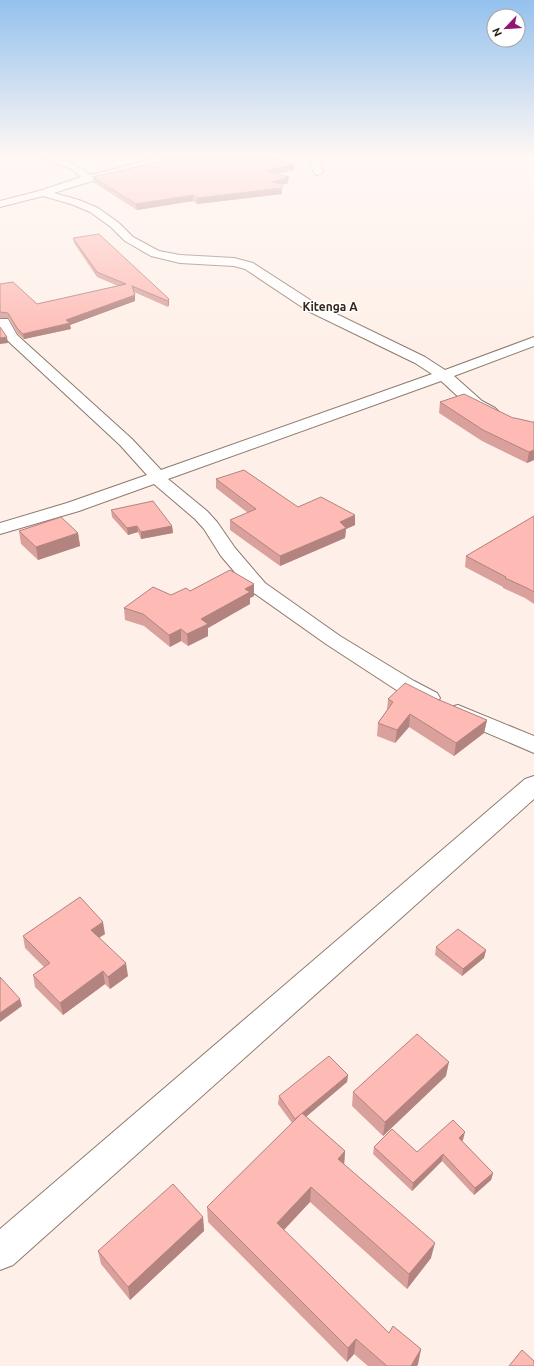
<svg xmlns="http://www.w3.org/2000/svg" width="534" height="1366" font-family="Ubuntu,sans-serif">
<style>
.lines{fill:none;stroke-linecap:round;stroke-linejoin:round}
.street-casing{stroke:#8d796e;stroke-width:2}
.secondary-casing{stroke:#8d796e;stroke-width:2}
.street{fill:#fff;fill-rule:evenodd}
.secondary{fill:#fff;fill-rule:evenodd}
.wall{fill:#daa19c}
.shaded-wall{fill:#b2837f}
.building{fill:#febbb5;stroke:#b2837f}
.labels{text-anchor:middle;stroke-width:3;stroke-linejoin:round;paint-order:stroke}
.far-quarter-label{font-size:12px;font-weight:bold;fill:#36251c;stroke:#fff}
</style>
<rect width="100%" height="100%" fill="#fef0e8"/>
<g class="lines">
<g class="street-casing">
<path id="street" d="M 41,156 C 59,154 76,164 90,175 L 123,167 L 158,156 L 170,156 L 169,158 C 131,171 92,180 54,193 L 79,200 L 98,208 L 119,223 L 133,237 L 159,251 L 180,255 L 234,258 L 253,263 L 318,305 L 425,357 L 445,370 L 534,337 L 534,346 L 454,376 L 482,401 L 495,408 L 498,411 L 495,414 C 478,419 454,392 441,381 L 168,479 L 207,511 L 217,522 L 235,548 L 265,583 L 340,636 L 414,681 L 437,693 L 440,698 L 437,703 L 429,705 L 421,703 L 398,691 L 326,644 L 251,591 L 221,556 L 204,529 L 195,519 L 154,484 L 79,511 L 0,534 L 0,523 L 67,503 L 147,475 L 120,445 L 7,340 L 0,328 L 0,319 L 8,319 L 17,335 L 132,439 L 161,470 L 432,374 L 415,363 L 308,311 L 245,269 L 234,266 L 180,263 L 151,256 L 125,241 L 111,227 L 90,212 L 71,204 L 43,196 L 0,207 L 0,201 L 39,191 L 81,177 L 71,169 L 43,158 Z
M 319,156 L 332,156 L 322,161 L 320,164 L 323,172 L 318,175 L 315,174 L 310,164 L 315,157 Z
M 458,705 L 534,736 L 534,753 L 450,717 L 447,712 L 450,707 Z"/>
</g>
<g class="secondary-casing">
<path id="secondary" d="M 534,776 L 534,799 L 13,1265 L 0,1270 L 0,1229 L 525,779 Z"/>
</g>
<use href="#street" class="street"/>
<use href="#secondary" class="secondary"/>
</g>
<path class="wall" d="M 167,158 L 294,164 L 294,170 L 276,174 L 288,183 L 282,185 L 282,194 L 197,204 L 193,201 L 137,210 L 93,182 L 93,177 L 167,160 Z
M 73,238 L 169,299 L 169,304 L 168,307 L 134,292 L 135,301 L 70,325 L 71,329 L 24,339 L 18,334 L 9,318 L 0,318 L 0,284 L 37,304 L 118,286 L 97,277 L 74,243 Z
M 440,402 L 513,418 L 532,422 L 534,422 L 534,460 L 527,463 L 482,441 L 439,413 Z
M 216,479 L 298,507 L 355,525 L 346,529 L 345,538 L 280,566 L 230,530 L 230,520 L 248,513 L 216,488 Z
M 111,510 L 172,526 L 173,533 L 141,539 L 138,532 L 128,535 L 112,517 Z
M 534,516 L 534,604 L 525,598 L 503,588 L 503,587 L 465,567 L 466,556 Z
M 19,531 L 78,533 L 80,546 L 38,560 L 21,544 Z
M 190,591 L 254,596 L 250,598 L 250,604 L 208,628 L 208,636 L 188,646 L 181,641 L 170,647 L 144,626 L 125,620 L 124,608 L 171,595 Z
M 388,699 L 437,699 L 487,720 L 484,733 L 454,756 L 409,727 L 395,743 L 377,736 L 378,723 L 387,710 Z
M 105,934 L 99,938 L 128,976 L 110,989 L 105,984 L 63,1015 L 35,987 L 33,975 L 44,967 L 25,948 L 23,936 Z
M 436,947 L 486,950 L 484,958 L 462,976 L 435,955 Z
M 348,1075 L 347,1082 L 306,1117 L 345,1151 L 344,1164 L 431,1258 L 407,1289 L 310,1202 L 284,1230 L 389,1333 L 421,1349 L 418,1364 L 417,1366 L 368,1366 L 354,1354 L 347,1362 L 208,1222 L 207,1207 L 292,1123 L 278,1104 L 279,1096 Z
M 446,1076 L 383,1136 L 352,1106 L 353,1092 Z
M 463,1140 L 462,1141 L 493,1173 L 491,1180 L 474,1195 L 442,1161 L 412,1191 L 373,1154 L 374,1147 L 417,1152 Z
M 203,1217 L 204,1231 L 130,1300 L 101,1264 L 98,1251 Z"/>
<path class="shaded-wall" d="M 294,164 L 294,170 L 265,176 L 265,171 Z
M 289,177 L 288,183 L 272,188 L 272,182 Z
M 282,188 L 282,194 L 197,204 L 197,198 Z
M 193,195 L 193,201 L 137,210 L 136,204 Z
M 135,295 L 135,301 L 70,325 L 71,329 L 24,339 L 23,334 L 66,320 Z
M 169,299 L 169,304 L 168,307 L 168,301 Z
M 7,337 L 8,343 L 0,344 L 0,338 Z
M 534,450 L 534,460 L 527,463 L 529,452 Z
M 355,515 L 355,525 L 346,529 L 345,538 L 280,566 L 280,556 L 340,522 Z
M 137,526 L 138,532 L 128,535 L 127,528 Z
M 172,526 L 173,533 L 141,539 L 141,532 Z
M 78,533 L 80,546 L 38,560 L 36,547 Z
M 254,584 L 254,596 L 250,598 L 250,604 L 208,628 L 208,636 L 188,646 L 187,634 L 201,619 L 245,589 Z
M 181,629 L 181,641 L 170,647 L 169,635 Z
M 410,714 L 409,727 L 395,743 L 397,730 Z
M 487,720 L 484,733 L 454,756 L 456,743 Z
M 103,922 L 105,934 L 92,942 L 91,930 Z
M 486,950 L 484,958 L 462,976 L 463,969 Z
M 126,963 L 128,976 L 110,989 L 108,977 Z
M 103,971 L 105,984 L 63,1015 L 60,1003 Z
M 20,999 L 22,1006 L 0,1022 L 0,1013 Z
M 449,1062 L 446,1076 L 383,1136 L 385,1122 Z
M 348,1075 L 347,1082 L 295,1126 L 295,1119 Z
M 465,1132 L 463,1140 L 457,1146 L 459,1138 Z
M 345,1151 L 344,1167 L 338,1159 Z
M 443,1154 L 442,1161 L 412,1191 L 413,1183 Z
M 493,1173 L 491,1180 L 474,1195 L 475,1188 Z
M 311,1187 L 310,1202 L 276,1238 L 277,1223 Z
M 203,1217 L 204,1231 L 130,1300 L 128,1287 Z
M 435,1243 L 431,1258 L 407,1289 L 409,1274 Z
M 356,1339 L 354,1354 L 347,1362 L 348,1348 Z
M 421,1349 L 418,1364 L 417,1366 L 411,1366 Z"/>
<path class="building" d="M 177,156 L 266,156 L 294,164 L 265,171 L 289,177 L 272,182 L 282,184 L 282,188 L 197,198 L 193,195 L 136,204 L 93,177 L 170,159 L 167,158 Z
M 99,234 L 169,299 L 168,301 L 132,286 L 135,295 L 66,320 L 70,323 L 23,334 L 17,328 L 8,313 L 0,312 L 0,284 L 13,282 L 37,304 L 126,284 L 97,272 L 73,238 Z
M 0,327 L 7,337 L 0,338 Z
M 464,394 L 513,418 L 515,418 L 532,422 L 534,422 L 534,450 L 529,452 L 483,430 L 440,402 Z
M 244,470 L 298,507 L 321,497 L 355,515 L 340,522 L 346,528 L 280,556 L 230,520 L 256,509 L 216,479 Z
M 153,501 L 172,526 L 141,532 L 137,526 L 127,528 L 111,510 Z
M 534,516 L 534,592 L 527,588 L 505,578 L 506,577 L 466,556 Z
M 61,517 L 78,533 L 36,547 L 19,531 Z
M 230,570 L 254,584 L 245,589 L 250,592 L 201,619 L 208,624 L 187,634 L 181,629 L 169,635 L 143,614 L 124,608 L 153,587 L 171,595 L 186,588 L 190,591 Z
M 405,683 L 437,699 L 487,720 L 456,743 L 410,714 L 397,730 L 378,723 L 393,702 L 388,699 Z
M 80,897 L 103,922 L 91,930 L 126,963 L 108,977 L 103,971 L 60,1003 L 33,975 L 50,963 L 23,936 Z
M 458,929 L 486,950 L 463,969 L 436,947 Z
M 0,977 L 20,999 L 0,1013 Z
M 417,1034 L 449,1062 L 385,1122 L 353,1092 Z
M 329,1056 L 348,1075 L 295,1119 L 279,1096 Z
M 302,1113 L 345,1151 L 338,1159 L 435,1243 L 409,1274 L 311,1187 L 277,1223 L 389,1333 L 393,1326 L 421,1349 L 411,1366 L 387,1366 L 356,1339 L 348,1348 L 207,1207 Z
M 453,1120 L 465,1132 L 459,1138 L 493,1173 L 475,1188 L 443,1154 L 413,1183 L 374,1147 L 392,1129 L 417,1152 Z
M 173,1184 L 203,1217 L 128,1287 L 98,1251 Z
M 522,1350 L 534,1361 L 534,1366 L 509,1366 Z"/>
<linearGradient id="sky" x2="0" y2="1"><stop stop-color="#94c1ee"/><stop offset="0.45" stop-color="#fff8f5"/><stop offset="1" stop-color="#fff8f5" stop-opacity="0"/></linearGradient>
<rect width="534" height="347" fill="url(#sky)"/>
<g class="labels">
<g class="far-quarter-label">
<text x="330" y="311">Kitenga A</text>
</g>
</g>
<g transform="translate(506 28) rotate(245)"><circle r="19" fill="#ffffff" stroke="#a9a5a3"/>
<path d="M0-3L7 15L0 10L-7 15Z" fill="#921672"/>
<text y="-6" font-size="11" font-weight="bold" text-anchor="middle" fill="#271f1a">N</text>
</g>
</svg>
